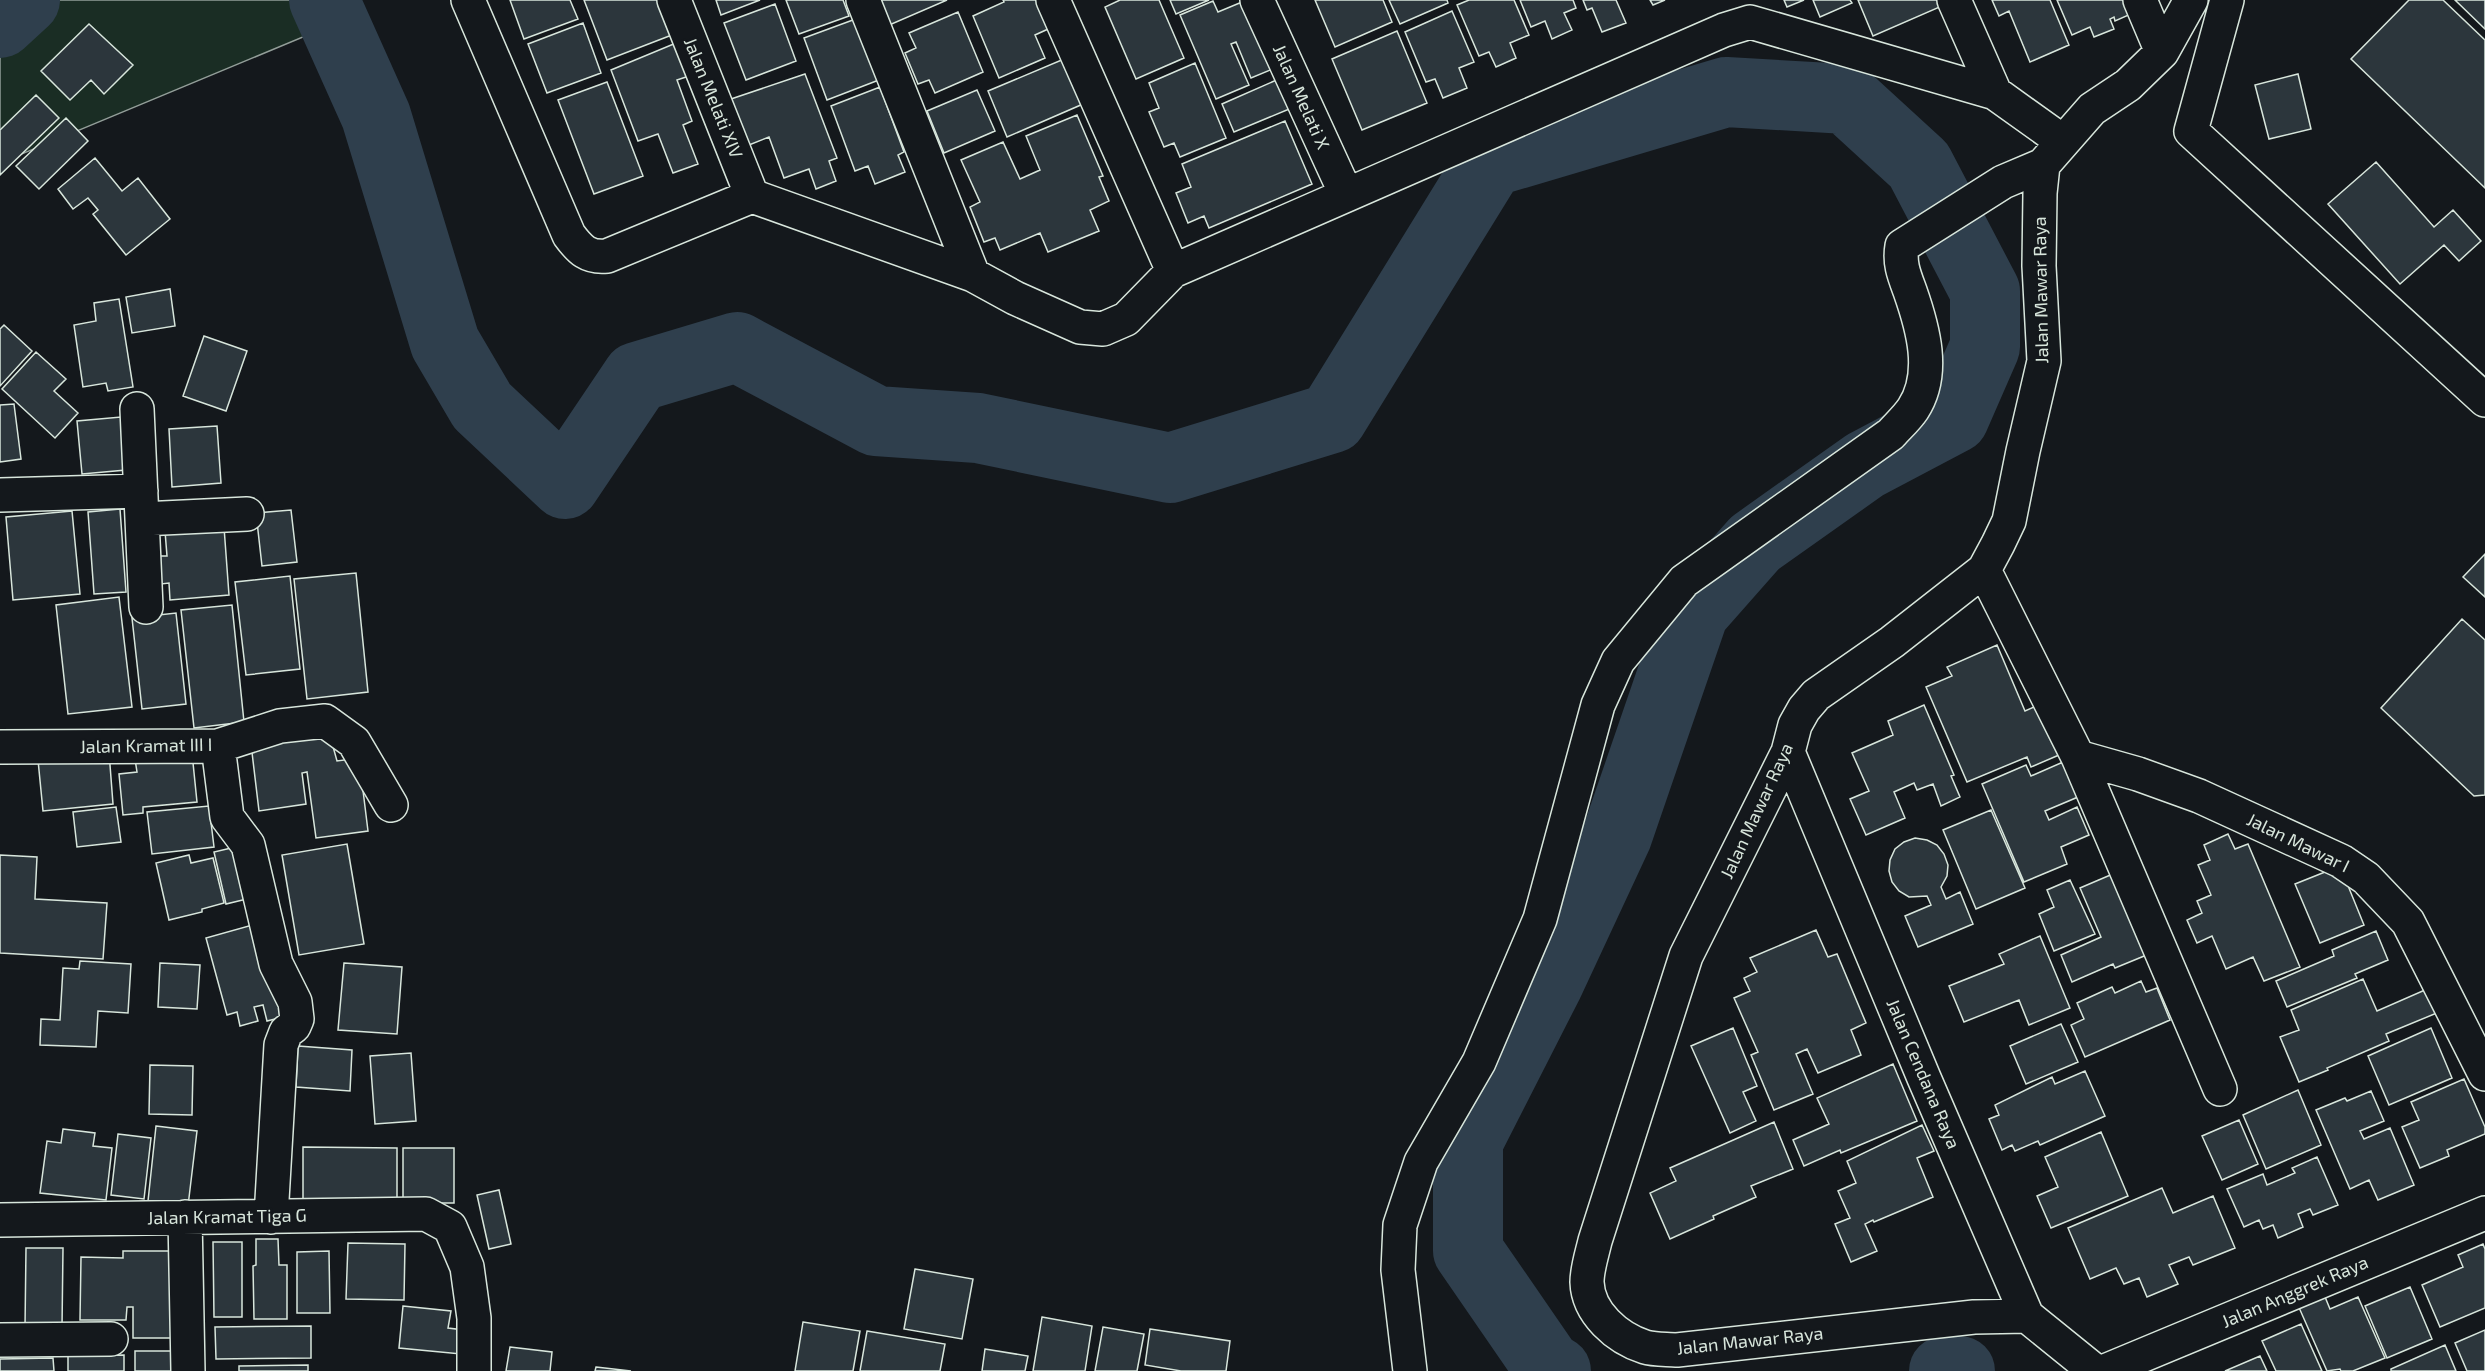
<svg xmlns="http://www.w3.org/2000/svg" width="2485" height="1371" font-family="'Exo 2',sans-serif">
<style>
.green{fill:#1a2d24;stroke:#939e99;stroke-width:1.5}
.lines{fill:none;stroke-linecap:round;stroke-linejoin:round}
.river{stroke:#2f3f4d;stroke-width:70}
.building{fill:#2c363c;stroke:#d8e6dc;stroke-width:1.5}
.minor-casing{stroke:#d8e6dc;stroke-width:36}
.minor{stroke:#14181c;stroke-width:33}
.labels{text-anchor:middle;stroke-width:4.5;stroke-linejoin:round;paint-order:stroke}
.street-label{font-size:18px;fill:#d8e6dc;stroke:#14181c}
</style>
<rect width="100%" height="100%" fill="#14181c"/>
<path class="green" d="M 0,0 L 322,0 L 315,32 L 0,163 Z"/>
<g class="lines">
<path class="river" d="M 324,0 L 376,116 L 445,343 L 482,406 L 565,484 L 637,377 L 737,347 L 876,421 L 978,428 L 1170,468 L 1332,418 L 1490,162 L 1726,92 L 1847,99 L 1919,165 L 1985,291 L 1985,347 L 1954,418 L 1865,465 L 1755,543 L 1694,612 L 1617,836 L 1549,982 L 1468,1141 L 1468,1251 L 1548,1367 L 1556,1371
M 0,23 L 25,0
M 1944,1371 L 1960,1371"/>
</g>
<path class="building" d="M 510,0 L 570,0 L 578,19 L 524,39 Z
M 584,0 L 665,0 L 677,33 L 607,60 Z
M 716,0 L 760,0 L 721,15 Z
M 786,0 L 843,0 L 849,16 L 799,34 Z
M 876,0 L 947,0 L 887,26 Z
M 1003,0 L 1047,0 L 1057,25 L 1035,35 L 1045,58 L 999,78 L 973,16 L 1004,2 Z
M 1120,0 L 1159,0 L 1184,58 L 1136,79 L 1105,7 Z
M 1170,0 L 1209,0 L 1176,14 Z
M 1315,0 L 1383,0 L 1392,22 L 1335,47 Z
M 1389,0 L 1447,0 L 1448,3 L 1400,24 Z
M 1469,0 L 1514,0 L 1529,35 L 1510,43 L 1516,58 L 1496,67 L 1489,52 L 1479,56 L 1457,5 Z
M 1520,0 L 1573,0 L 1576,8 L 1564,13 L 1572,30 L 1552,39 L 1545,21 L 1531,27 Z
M 1583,0 L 1616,0 L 1626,23 L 1602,32 L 1592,8 L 1587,10 Z
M 1650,0 L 1665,0 L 1653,5 Z
M 1784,0 L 1804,0 L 1787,7 Z
M 1813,0 L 1850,0 L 1852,3 L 1820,17 Z
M 1858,0 L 1939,0 L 1942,6 L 1873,36 Z
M 1992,0 L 2050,0 L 2069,45 L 2030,62 L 2009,11 L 1999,16 Z
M 2057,0 L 2124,0 L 2131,14 L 2115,21 L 2114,17 L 2110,19 L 2114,29 L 2094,37 L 2090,27 L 2072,35 Z
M 2409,0 L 2443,0 L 2485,40 L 2485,188 L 2351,59 Z
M 2455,0 L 2485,0 L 2485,29 Z
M 1213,1 L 1218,12 L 1242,2 L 1280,66 L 1251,78 L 1236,42 L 1231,44 L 1249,85 L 1216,99 L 1180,15 Z
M 775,4 L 796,61 L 746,80 L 724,23 Z
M 1452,11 L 1474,62 L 1459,68 L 1467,88 L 1443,98 L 1435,79 L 1426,82 L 1405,32 Z
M 958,12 L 983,72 L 935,93 L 929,80 L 918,84 L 905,53 L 916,48 L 909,33 Z
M 861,17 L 884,78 L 827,100 L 804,38 Z
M 583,23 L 601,73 L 547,93 L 528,44 Z
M 89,24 L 133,65 L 104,94 L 91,80 L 70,100 L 41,71 Z
M 1397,31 L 1427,103 L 1362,130 L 1332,59 Z
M 676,43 L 689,76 L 677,80 L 692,121 L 683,125 L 698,164 L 673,173 L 658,134 L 638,141 L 611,70 Z
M 1064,59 L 1083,104 L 1007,137 L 988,91 Z
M 1195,63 L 1226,138 L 1180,157 L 1174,143 L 1164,147 L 1149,112 L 1159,108 L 1149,83 Z
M 805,74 L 837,158 L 829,161 L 836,181 L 816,189 L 809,169 L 784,178 L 769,137 L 749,145 L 731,99 Z
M 2298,74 L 2311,129 L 2269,139 L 2255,85 Z
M 1281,78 L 1294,107 L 1234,132 L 1222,104 Z
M 607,82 L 643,176 L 594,194 L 558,100 Z
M 880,87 L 904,152 L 898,155 L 905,172 L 875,184 L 868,166 L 855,171 L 831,106 Z
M 977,90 L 995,131 L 944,153 L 927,111 Z
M 36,95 L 59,118 L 0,175 L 0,130 Z
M 1077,115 L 1103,176 L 1099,177 L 1109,201 L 1090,210 L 1099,231 L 1048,252 L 1040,233 L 1000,250 L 995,238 L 984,242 L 970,207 L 980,202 L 961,160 L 1003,142 L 1020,179 L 1040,170 L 1026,136 Z
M 66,118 L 88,141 L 39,189 L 16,166 Z
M 1285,121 L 1312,184 L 1209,228 L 1204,216 L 1188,223 L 1176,193 L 1191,187 L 1182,164 Z
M 95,158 L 122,191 L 138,178 L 170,219 L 126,255 L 93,214 L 98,210 L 88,198 L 73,209 L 58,189 Z
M 2376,162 L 2434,227 L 2453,210 L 2481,241 L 2459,261 L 2444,245 L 2400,284 L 2328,204 Z
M 170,289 L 175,326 L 132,333 L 126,297 Z
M 119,299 L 133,387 L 108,391 L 106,383 L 83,387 L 74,325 L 96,321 L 94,303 Z
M 4,325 L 32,351 L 0,386 L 0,329 Z
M 204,336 L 247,351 L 226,411 L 183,396 Z
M 36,352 L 66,379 L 54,391 L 78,413 L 55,438 L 2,389 Z
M 14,404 L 21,459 L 0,462 L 0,405 Z
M 121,417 L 126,470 L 82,474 L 77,421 Z
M 217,426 L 221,483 L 172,487 L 169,429 Z
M 120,509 L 126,592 L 94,594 L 88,512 Z
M 291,510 L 297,562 L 262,566 L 256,513 Z
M 72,511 L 80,594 L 13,600 L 6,517 Z
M 224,527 L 229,595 L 170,600 L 169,583 L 161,584 L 159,556 L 167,556 L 165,531 Z
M 2485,554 L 2485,597 L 2463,577 Z
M 356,573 L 368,692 L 307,699 L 294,579 Z
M 290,576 L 300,669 L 246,675 L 235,582 Z
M 119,597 L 132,707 L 68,714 L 56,605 Z
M 232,605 L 244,722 L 194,728 L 181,610 Z
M 176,613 L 186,704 L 142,709 L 132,618 Z
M 2462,619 L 2485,640 L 2485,795 L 2474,796 L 2381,708 Z
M 1997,645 L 2025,711 L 2045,702 L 2066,752 L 2031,767 L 2027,757 L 1967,782 L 1926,687 L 1952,676 L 1947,667 Z
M 1924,705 L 1954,775 L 1951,776 L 1960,797 L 1941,806 L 1933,784 L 1917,790 L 1914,783 L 1894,792 L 1905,818 L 1866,835 L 1850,799 L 1869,791 L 1852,753 L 1893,735 L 1888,721 Z
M 329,732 L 337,761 L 359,758 L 368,831 L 316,838 L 307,772 L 302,773 L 306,804 L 259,811 L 251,744 Z
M 109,752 L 113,804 L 43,811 L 38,760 Z
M 192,753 L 197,802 L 143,807 L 143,813 L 123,815 L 119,774 L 137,772 L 135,759 Z
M 2063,762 L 2078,797 L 2045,811 L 2049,820 L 2077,807 L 2089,835 L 2061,847 L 2067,864 L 2024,882 L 1982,784 L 2026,765 L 2031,776 Z
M 209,806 L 214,847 L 152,854 L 147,812 Z
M 116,807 L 121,842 L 77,847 L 73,812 Z
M 1991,810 L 2025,888 L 1976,909 L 1943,830 Z
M 2228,834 L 2235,849 L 2248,844 L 2300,967 L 2264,981 L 2253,957 L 2226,969 L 2212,936 L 2197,943 L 2187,920 L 2202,913 L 2197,901 L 2211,895 L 2198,865 L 2210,860 L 2204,845 Z
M 1915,838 L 1927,840 L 1937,845 L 1944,854 L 1948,865 L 1947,876 L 1941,887 L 1946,899 L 1960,892 L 1973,924 L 1918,947 L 1905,916 L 1931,905 L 1927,896 L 1909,897 L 1899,891 L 1892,882 L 1889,871 L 1890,860 L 1895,849 L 1904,842 Z
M 347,844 L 364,944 L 299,955 L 282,855 Z
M 244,845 L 255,897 L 226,904 L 214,852 Z
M 0,855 L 37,857 L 35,899 L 107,903 L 103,959 L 0,953 Z
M 189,855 L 191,863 L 213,858 L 224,903 L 202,909 L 202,912 L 169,920 L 156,863 Z
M 2340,866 L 2364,925 L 2320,943 L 2295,884 Z
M 2115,873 L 2149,954 L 2115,968 L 2113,964 L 2072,982 L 2061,955 L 2101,937 L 2080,888 Z
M 2070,880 L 2095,934 L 2054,951 L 2039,914 L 2054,907 L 2047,890 Z
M 256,924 L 287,1016 L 267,1021 L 263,1005 L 254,1007 L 258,1021 L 240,1026 L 237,1012 L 227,1015 L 206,938 Z
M 1816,930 L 1828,957 L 1837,954 L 1866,1023 L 1851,1030 L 1861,1055 L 1818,1073 L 1807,1049 L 1796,1054 L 1813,1094 L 1774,1110 L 1751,1055 L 1758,1052 L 1734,998 L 1750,991 L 1744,978 L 1757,972 L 1750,958 Z
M 2376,931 L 2388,960 L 2355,974 L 2357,978 L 2287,1007 L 2276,981 L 2334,956 L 2332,950 Z
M 2040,936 L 2070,1008 L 2029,1025 L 2019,1000 L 1964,1022 L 1949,986 L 2004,964 L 1999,954 Z
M 80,961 L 131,964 L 128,1013 L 98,1011 L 96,1047 L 40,1045 L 41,1019 L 60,1020 L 63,968 L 79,969 Z
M 160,963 L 200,965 L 197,1009 L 158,1007 Z
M 344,963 L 402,967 L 397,1034 L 338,1030 Z
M 2363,979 L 2377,1011 L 2434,986 L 2444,1010 L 2386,1034 L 2389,1041 L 2327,1068 L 2328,1070 L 2299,1082 L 2280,1037 L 2299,1030 L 2291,1010 Z
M 2141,981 L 2146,992 L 2157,988 L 2170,1020 L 2085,1057 L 2071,1025 L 2084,1019 L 2077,1003 L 2112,987 L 2115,993 Z
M 2061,1024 L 2078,1062 L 2026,1084 L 2010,1046 Z
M 1733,1028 L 1757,1086 L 1743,1092 L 1756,1121 L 1730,1133 L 1691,1046 Z
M 2431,1028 L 2452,1078 L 2389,1105 L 2368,1056 Z
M 298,1046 L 352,1050 L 350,1091 L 296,1087 Z
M 411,1053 L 416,1121 L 375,1124 L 370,1056 Z
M 1893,1064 L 1917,1121 L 1841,1153 L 1840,1150 L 1804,1166 L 1793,1140 L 1829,1124 L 1817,1098 Z
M 150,1065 L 193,1066 L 192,1115 L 149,1114 Z
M 2085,1071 L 2105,1116 L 2040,1145 L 2038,1141 L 2015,1151 L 2012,1145 L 2002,1150 L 1989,1119 L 1999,1115 L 1995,1105 L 2052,1077 L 2055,1084 Z
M 2464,1079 L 2485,1127 L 2485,1134 L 2447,1150 L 2449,1156 L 2420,1168 L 2402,1127 L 2419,1120 L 2411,1102 Z
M 2298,1090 L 2321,1145 L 2266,1169 L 2243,1115 Z
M 2371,1091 L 2384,1121 L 2360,1131 L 2364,1139 L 2390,1128 L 2414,1185 L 2378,1200 L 2369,1180 L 2350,1189 L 2316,1110 L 2345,1098 L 2347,1101 Z
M 2239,1120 L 2258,1164 L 2222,1180 L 2202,1136 Z
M 1774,1122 L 1793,1169 L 1751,1186 L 1756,1197 L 1713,1216 L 1714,1219 L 1670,1239 L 1650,1193 L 1676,1181 L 1670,1168 Z
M 1922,1125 L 1934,1151 L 1917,1158 L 1933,1197 L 1874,1222 L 1873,1220 L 1865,1224 L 1877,1251 L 1851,1262 L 1835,1224 L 1850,1218 L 1838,1191 L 1856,1183 L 1847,1161 Z
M 156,1126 L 197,1131 L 188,1206 L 148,1201 Z
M 63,1129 L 95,1133 L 93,1146 L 112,1148 L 106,1200 L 40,1193 L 47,1141 L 61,1143 Z
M 2101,1132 L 2128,1196 L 2051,1228 L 2037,1196 L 2058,1187 L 2045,1157 Z
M 118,1134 L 151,1138 L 144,1199 L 111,1195 Z
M 303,1147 L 397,1148 L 397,1204 L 303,1204 Z
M 403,1148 L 454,1148 L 454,1203 L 403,1203 Z
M 2317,1157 L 2338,1205 L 2313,1215 L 2310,1209 L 2298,1214 L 2303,1227 L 2278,1238 L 2273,1225 L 2263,1229 L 2259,1220 L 2244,1227 L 2227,1189 L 2263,1174 L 2267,1185 L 2295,1173 L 2292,1168 Z
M 2162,1188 L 2173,1213 L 2213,1196 L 2235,1248 L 2193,1265 L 2189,1257 L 2169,1265 L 2178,1284 L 2147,1297 L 2139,1278 L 2124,1284 L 2116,1268 L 2090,1279 L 2068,1228 Z
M 499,1190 L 511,1244 L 489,1249 L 477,1195 Z
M 256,1239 L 278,1239 L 279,1265 L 287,1265 L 287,1319 L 254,1319 L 253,1266 L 256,1265 Z
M 213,1242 L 242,1242 L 242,1317 L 214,1317 Z
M 348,1243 L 405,1244 L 404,1300 L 346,1299 Z
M 2483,1244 L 2485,1249 L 2485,1308 L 2440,1327 L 2422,1285 L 2463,1267 L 2458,1255 Z
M 26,1248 L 63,1248 L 62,1328 L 25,1328 Z
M 123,1251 L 176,1251 L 171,1338 L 133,1338 L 133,1307 L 127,1307 L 126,1320 L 80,1320 L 81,1257 L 123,1258 Z
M 329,1251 L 330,1313 L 297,1313 L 297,1252 Z
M 915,1269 L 973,1279 L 962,1339 L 904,1329 Z
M 2410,1287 L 2432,1339 L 2387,1358 L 2365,1306 Z
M 2323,1292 L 2330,1309 L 2358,1297 L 2385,1358 L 2353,1371 L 2341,1371 L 2340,1369 L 2327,1371 L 2297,1303 Z
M 403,1306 L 451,1311 L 448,1328 L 464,1330 L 461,1354 L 399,1348 Z
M 1042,1317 L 1092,1326 L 1085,1371 L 1033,1371 Z
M 803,1322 L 860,1331 L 853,1371 L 795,1371 Z
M 2301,1324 L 2322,1371 L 2276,1371 L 2262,1341 Z
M 311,1326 L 311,1358 L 216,1359 L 215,1327 Z
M 1103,1327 L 1144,1334 L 1137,1371 L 1095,1371 Z
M 1150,1329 L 1230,1341 L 1226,1371 L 1181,1371 L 1145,1365 Z
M 2485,1330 L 2485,1371 L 2467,1371 L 2455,1343 Z
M 867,1331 L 945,1344 L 940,1371 L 860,1371 Z
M 2445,1345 L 2456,1371 L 2391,1371 L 2391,1369 Z
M 510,1347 L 552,1352 L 550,1371 L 506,1371 Z
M 985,1349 L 1028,1356 L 1025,1371 L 982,1371 Z
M 135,1351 L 183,1351 L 183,1371 L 135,1371 Z
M 124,1355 L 124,1371 L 68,1371 L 68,1356 Z
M 2260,1356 L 2267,1371 L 2225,1371 Z
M 53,1358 L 54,1371 L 0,1371 L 0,1359 Z
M 308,1365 L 308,1371 L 239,1371 L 239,1366 Z
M 596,1367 L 631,1371 L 595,1371 Z"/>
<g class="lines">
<g class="minor-casing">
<path id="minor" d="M 468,0 L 569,235 C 580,250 588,258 607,256 L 752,196 L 973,275 L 1015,298 L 1080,327 L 1103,329 L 1126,319 L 1173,271 L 1724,30 L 1750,22 L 1995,93 L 2062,141
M 674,0 L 752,196
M 863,0 L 973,275
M 1053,0 L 1173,271
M 1257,0 L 1346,194
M 1954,0 L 1995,93
M 2140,0 L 2162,52
M 2227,0 L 2191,131 L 2485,400
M 137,409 L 146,607
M 0,495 L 141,491
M 142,519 L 247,514
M 1984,570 L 2078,757 L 2220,1089
M 218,746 L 227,817 L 248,845 L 276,964 L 295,1002 L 297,1019 L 294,1026 L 286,1032 L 281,1045 L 271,1217
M 0,747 L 218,746 L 280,726 L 325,721 L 354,742 L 391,805
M 1788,752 L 1924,1078 L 2027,1316 L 2095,1371
M 2078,757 L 2138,774 L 2199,796 L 2341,861 L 2366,878 L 2408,922 L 2485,1074
M 185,1217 L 188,1371
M 0,1220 L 426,1214 L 450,1227 L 467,1267 L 474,1318 L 474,1371
M 2027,1316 L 1974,1317 L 1677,1350 C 1667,1349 1655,1350 1645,1347 C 1617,1338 1588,1313 1587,1282 C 1587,1269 1592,1254 1595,1241 L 1686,956 L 1788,752 L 1795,725 L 1804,709 L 1816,695 L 1892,642 L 1984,570 L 1998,544 L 2009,521 L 2023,451 L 2044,361 L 2039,266 L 2040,193 L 2043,165 L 2092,109 L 2128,85 L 2162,52 L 2191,0
M 0,1340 L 111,1339
M 1410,1371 L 1398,1270 L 1400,1225 L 1421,1162 L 1479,1062 L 1540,919 L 1598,705 L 1618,661 L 1684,581 L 1891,434 C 1898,426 1907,418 1913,409 C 1936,374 1923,328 1910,291 C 1904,275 1899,263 1902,246 L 2003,182 L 2043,165
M 2105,1371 L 2485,1213"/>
</g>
<use href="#minor" class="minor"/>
</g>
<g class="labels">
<g class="street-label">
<text transform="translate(1301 97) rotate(66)" y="6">Jalan Melati X</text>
<text transform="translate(713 98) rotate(68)" y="6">Jalan Melati XIV</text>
<text transform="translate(2041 290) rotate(-91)" y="6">Jalan Mawar Raya</text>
<text transform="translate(146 746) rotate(-1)" y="6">Jalan Kramat III I</text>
<text transform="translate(1757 811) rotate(-65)" y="6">Jalan Mawar Raya</text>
<text transform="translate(2298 843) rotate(26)" y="6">Jalan Mawar I</text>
<text transform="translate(1923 1074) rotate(67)" y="6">Jalan Cendana Raya</text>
<text transform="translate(227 1217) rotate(-1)" y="6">Jalan Kramat Tiga G</text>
<text transform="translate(2295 1292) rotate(-23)" y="6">Jalan Anggrek Raya</text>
<text transform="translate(1750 1341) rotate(-6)" y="6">Jalan Mawar Raya</text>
</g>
</g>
</svg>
